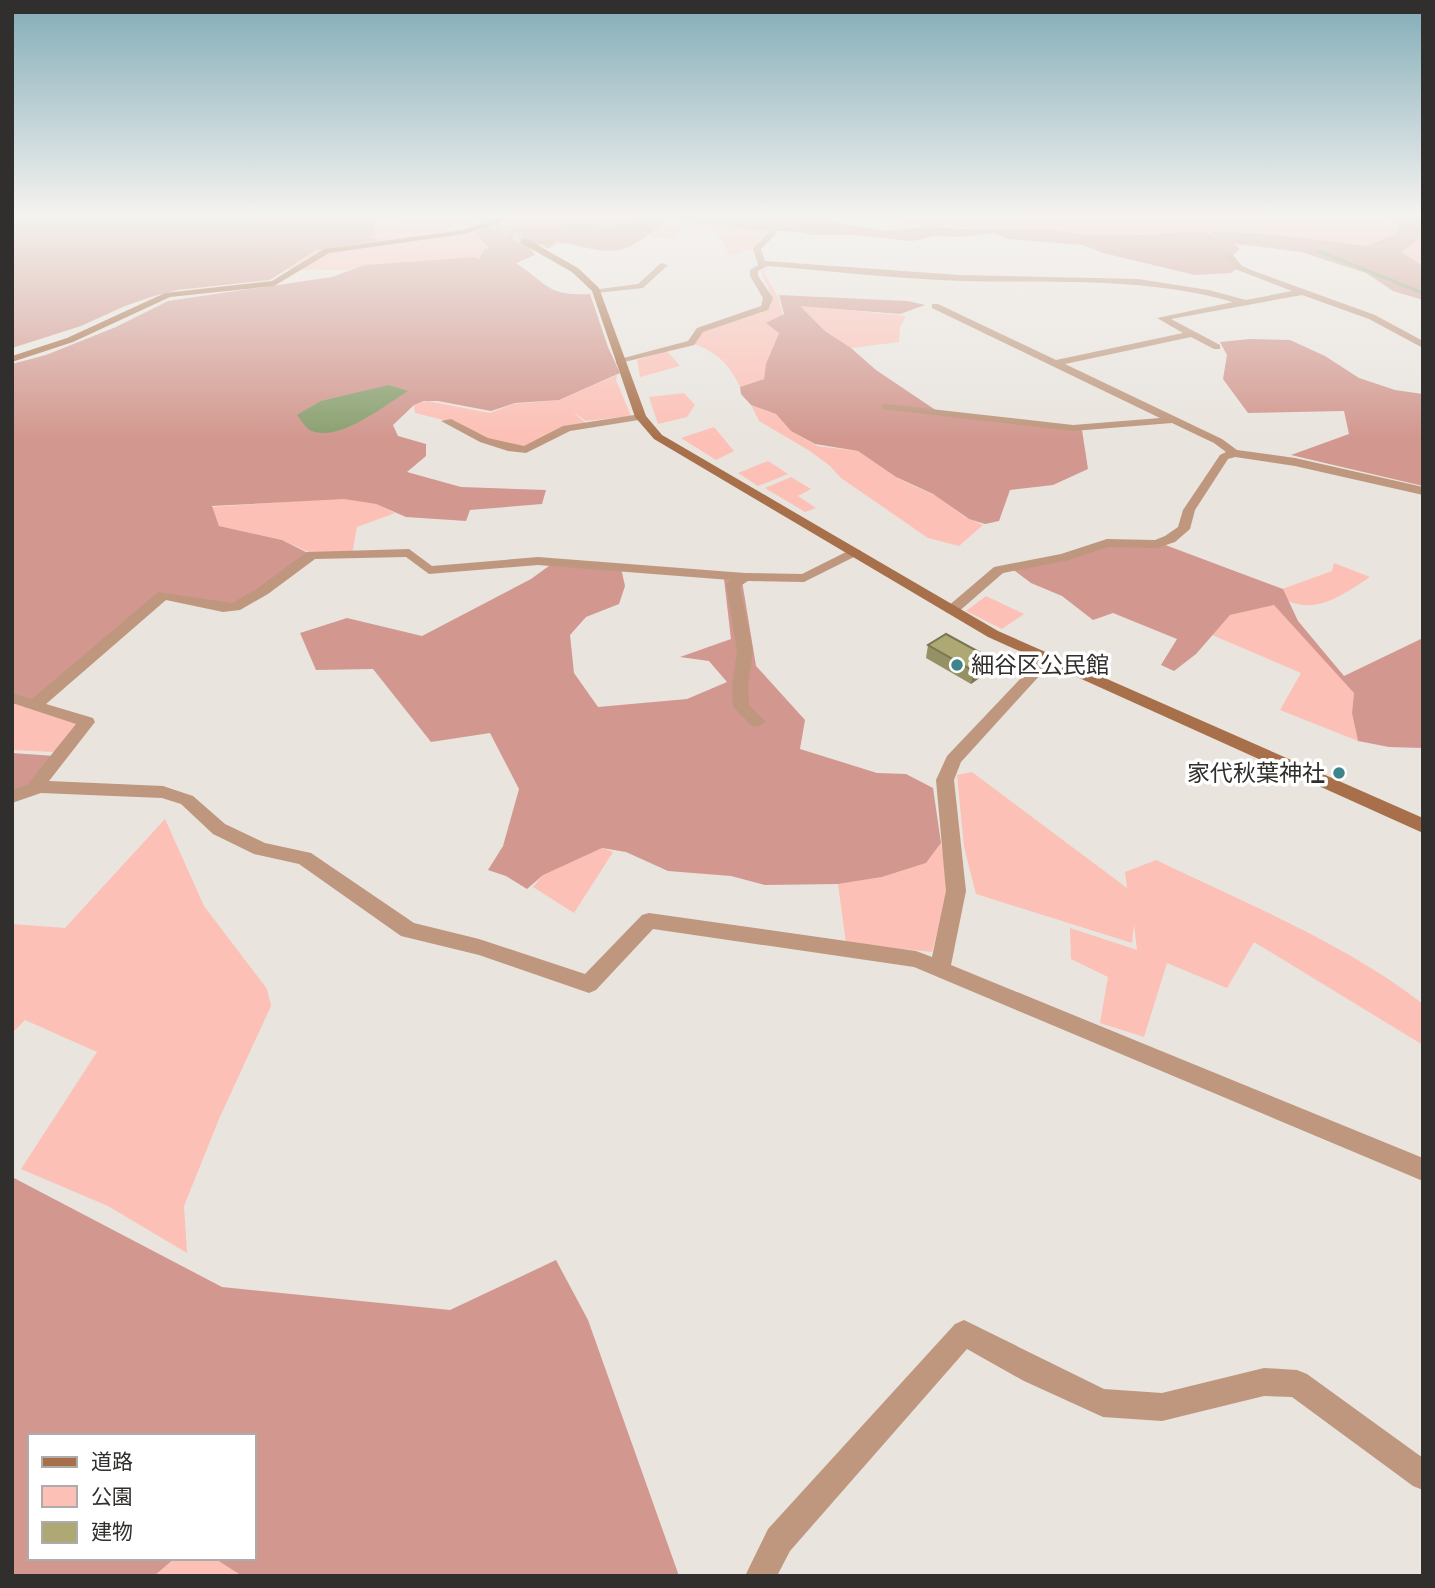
<svg xmlns="http://www.w3.org/2000/svg" width="1435" height="1588" font-family="'Libre Baskerville','Noto Sans JP',serif">
<style>
.green{fill:#fcc0b6}
.forest{fill:#d2988f}
.water{fill:#8aa070}
.lines{fill:none;stroke-linecap:round;stroke-linejoin:round}
.stream{stroke:#8aa070;stroke-width:3.5}
.street-tunnel{stroke:#c4c0bb;stroke-width:9;stroke-dasharray:9 4.5;stroke-linecap:butt}
.street{fill:#be977e;fill-rule:evenodd}
.secondary{fill:#a8704a;fill-rule:evenodd}
.wall{fill:#969164}
.shaded-wall{fill:#7a7651}
.building{fill:#aea974;stroke:#7a7651;stroke-width:2}
.poi-dot{fill:#3d858a;stroke:#fff;stroke-width:2.5}
.labels{text-anchor:middle;stroke-width:7;stroke-linejoin:round;paint-order:stroke}
.poi-label{font-size:23px;fill:#312f2d;stroke:#fff;text-anchor:start}
</style>
<rect width="100%" height="100%" fill="#e9e4de"/>
<path class="green" d="M 364,216 L 685,216 L 774,232 L 755,248 L 729,256 C 727,250 723,240 718,236 C 706,223 682,223 675,239 L 648,236 L 658,222 L 446,271 L 238,269 Z
M 791,216 L 1423,216 L 1423,289 L 1318,251 Z
M 769,266 L 764,273 C 800,326 773,327 764,379 L 740,387 C 730,364 714,350 691,343 L 700,330 L 765,308 L 771,296 L 761,271 Z
M 799,305 L 906,316 L 900,327 L 899,342 L 851,348 L 825,331 Z
M 667,351 L 680,366 L 640,377 L 637,360 Z
M 617,375 L 616,380 L 631,416 L 586,421 L 572,411 L 588,425 L 567,430 L 526,450 L 472,436 L 447,421 L 415,413 L 414,405 L 427,401 L 490,413 L 513,404 L 559,400 Z
M 684,393 L 695,405 L 687,417 L 658,424 L 649,397 Z
M 751,405 L 776,414 L 791,431 L 817,446 L 858,451 L 899,479 L 936,496 L 965,517 L 983,525 L 959,546 L 928,538 L 841,478 L 830,466 L 810,451 L 759,421 Z
M 714,427 L 734,451 L 716,460 L 681,438 Z
M 768,461 L 788,474 L 758,486 L 738,473 Z
M 791,477 L 811,489 L 798,496 L 816,508 L 805,512 L 765,488 Z
M 342,498 L 376,504 L 395,513 L 357,527 L 352,554 L 311,553 L 282,540 L 219,526 L 212,507 Z
M 1334,563 L 1370,577 C 1338,598 1309,620 1274,592 L 1332,571 Z
M 986,596 L 1024,614 L 1002,629 L 966,611 Z
M 1274,605 L 1298,621 L 1354,693 L 1352,713 L 1358,741 L 1280,710 L 1301,673 L 1212,635 L 1230,615 Z
M 12,703 L 77,724 L 54,752 L 12,750 Z
M 972,772 L 1127,888 L 1125,872 L 1156,860 C 1245,903 1345,943 1423,1004 L 1423,1045 L 1254,942 L 1227,988 L 1167,963 L 1144,1037 L 1100,1023 L 1108,977 L 1071,959 L 1070,928 L 1137,950 L 1134,924 L 1132,943 L 976,894 L 964,847 L 957,775 Z
M 165,819 L 204,906 L 267,989 L 271,1006 L 219,1119 L 184,1206 L 187,1253 L 108,1206 L 21,1169 L 97,1052 L 25,1020 L 12,1033 L 12,924 L 65,928 Z
M 941,843 L 949,888 L 932,952 L 846,943 L 838,884 L 882,877 L 926,863 Z
M 602,848 L 613,852 L 574,913 L 533,887 L 546,871 Z
M 175,1558 L 214,1558 L 242,1576 L 154,1576 Z"/>
<path class="forest" d="M 12,216 L 399,216 L 373,223 L 374,235 L 367,236 L 381,240 L 316,250 L 270,280 L 178,290 L 154,296 L 125,306 L 81,326 L 12,348 Z
M 644,216 L 817,216 L 839,223 L 886,231 L 928,226 L 962,229 L 1051,229 L 1076,234 L 1143,235 L 1201,231 L 1217,237 L 1208,231 L 1279,235 L 1366,246 L 1394,235 L 1399,226 L 1389,216 L 1423,216 L 1423,237 L 1401,252 L 1423,266 L 1423,300 L 1393,291 L 1366,273 L 1301,252 L 1233,243 L 1240,249 L 1230,258 L 1236,269 L 1231,273 L 1195,275 L 1103,253 L 1083,245 L 1009,239 L 993,233 L 960,237 L 935,236 L 912,241 L 855,235 L 813,235 L 799,232 L 754,230 L 667,219 C 621,260 614,254 557,241 L 548,249 L 542,244 L 529,247 L 535,255 L 516,263 C 549,285 547,296 590,294 L 608,347 L 620,373 L 559,400 L 515,403 L 491,411 L 438,401 L 424,401 L 414,405 L 393,425 L 398,436 L 426,444 L 426,456 L 407,472 L 461,487 L 546,490 L 542,504 L 470,510 L 466,521 L 406,517 L 376,504 L 344,499 L 212,506 L 219,526 L 282,540 L 312,555 L 237,608 L 163,595 L 39,701 L 12,701 L 12,364 L 46,355 L 116,327 L 168,301 L 332,277 L 365,265 L 475,257 L 479,260 L 484,249 L 489,248 L 475,232 C 500,219 530,228 557,226 C 563,225 568,223 574,223 C 600,223 618,230 644,216 Z
M 779,295 L 908,301 L 925,305 L 900,314 L 800,306 L 825,331 L 851,348 L 876,370 L 940,413 L 1082,430 L 1088,469 L 1053,485 L 1010,490 L 999,521 L 985,524 L 969,519 L 933,494 L 896,477 L 858,451 L 815,444 L 791,431 L 776,414 L 751,405 L 741,394 L 740,387 L 764,379 L 766,364 L 779,333 L 766,323 L 784,314 Z
M 1250,339 L 1290,340 L 1325,356 L 1359,378 L 1395,390 L 1423,394 L 1423,486 L 1291,455 L 1349,434 L 1344,411 L 1248,413 L 1223,379 L 1227,355 L 1220,342 Z
M 1107,543 L 1160,543 L 1283,589 L 1298,621 L 1344,676 L 1423,638 L 1423,748 L 1389,747 L 1358,741 L 1352,713 L 1354,693 L 1274,605 L 1230,615 L 1196,654 L 1174,671 L 1161,665 L 1177,639 L 1113,613 L 1093,620 L 1062,596 L 1031,583 L 1011,568 Z
M 553,563 L 621,568 L 625,586 L 619,604 L 586,617 L 570,635 L 574,673 L 598,707 L 687,699 L 727,682 L 709,661 L 680,657 L 731,639 L 724,579 L 742,581 L 756,666 L 805,720 L 800,749 L 877,773 L 906,774 L 933,788 L 941,843 L 926,863 L 882,877 L 838,884 L 765,885 L 731,876 L 668,871 L 626,852 L 602,848 L 543,875 L 527,889 L 506,876 L 488,870 L 503,846 L 519,789 L 490,733 L 431,742 L 373,669 L 316,670 L 300,633 L 347,618 L 422,636 L 531,579 Z
M 12,753 L 55,756 L 34,784 L 12,795 Z
M 12,1177 L 222,1287 L 450,1310 L 556,1260 L 588,1320 L 679,1576 L 242,1576 L 214,1558 L 254,1558 L 254,1436 L 30,1436 L 30,1558 L 175,1558 L 154,1576 L 12,1576 Z"/>
<path class="water" d="M 389,385 L 408,391 C 385,405 340,442 312,431 C 306,429 302,421 297,415 L 321,401 Z"/>
<g class="lines">
<path class="stream" d="M 1318,251 L 1423,293"/>
<path class="street-tunnel" d="M 478,216 L 524,241"/>
<path class="street" d="M 771,230 L 778,232 L 761,249 L 765,261 L 959,275 L 1138,279 L 1209,290 L 1246,300 L 1292,291 L 1235,269 L 1223,253 L 1230,251 L 1241,265 L 1251,270 L 1375,315 L 1423,341 L 1423,348 L 1369,319 L 1302,295 L 1171,319 L 1220,345 L 1220,349 L 1214,349 L 1191,337 L 1065,364 L 1222,439 L 1237,450 L 1295,458 L 1423,487 L 1423,495 L 1295,466 L 1235,457 L 1228,459 L 1195,510 L 1190,529 L 1175,542 L 1157,548 L 1108,547 L 1069,560 L 1003,573 L 957,613 L 947,613 L 945,610 L 947,607 L 994,567 L 1061,554 L 1107,539 L 1155,540 L 1165,536 L 1178,527 L 1183,510 L 1220,455 L 1226,452 L 1214,443 L 1172,423 L 1073,431 L 882,409 L 882,405 L 886,404 L 1073,425 L 1160,418 L 932,308 L 932,304 L 938,304 L 1056,360 L 1183,333 L 1157,318 L 1233,302 C 1145,277 1054,283 964,281 C 898,279 833,271 767,266 L 758,271 L 758,276 L 773,298 L 768,310 L 703,332 L 694,345 L 616,364 L 616,360 L 688,341 L 697,328 L 761,306 L 763,298 L 750,276 L 750,270 L 758,265 L 753,249 Z
M 661,263 L 668,265 L 643,288 L 596,293 L 592,290 L 638,284 Z
M 641,414 L 645,415 L 645,419 L 570,431 L 526,453 L 508,451 L 480,442 L 441,421 L 451,419 L 488,438 L 524,446 L 563,426 Z
M 409,549 L 432,566 L 538,557 L 745,573 L 802,574 L 850,550 L 860,550 L 862,553 L 804,582 L 748,581 L 740,586 L 753,651 L 748,686 L 749,705 L 766,722 L 758,727 L 752,726 L 733,707 L 732,686 L 737,651 L 726,584 L 730,580 L 538,565 L 429,574 L 406,557 L 315,559 L 268,594 L 240,610 L 223,612 L 166,600 L 46,704 L 93,718 L 95,722 L 49,781 L 163,786 L 193,796 L 225,824 L 265,843 L 311,853 L 414,923 L 479,939 L 585,974 L 642,915 L 649,913 L 916,951 L 932,957 L 946,891 L 936,780 L 947,756 L 1042,656 L 1052,656 L 1055,659 L 1052,662 L 961,762 L 954,780 L 966,891 L 951,965 L 1423,1158 L 1423,1181 L 914,967 L 653,929 L 596,990 L 589,993 L 479,955 L 401,936 L 299,864 L 254,854 L 213,834 L 181,804 L 162,798 L 41,793 L 12,803 L 12,790 L 27,785 L 76,724 L 12,703 L 12,693 L 32,699 L 158,592 L 232,603 L 258,588 L 307,552 Z
M 964,1320 L 1104,1389 L 1162,1393 L 1264,1368 L 1297,1370 L 1307,1374 L 1423,1458 L 1423,1490 L 1413,1486 L 1292,1397 L 1264,1396 L 1162,1421 L 1103,1417 L 1024,1381 L 967,1349 L 790,1551 L 777,1576 L 745,1576 L 768,1529 L 955,1324 Z"/>
<path class="secondary" d="M 500,218 L 503,222 L 464,234 L 329,253 L 274,286 L 170,297 L 73,342 L 12,362 L 12,356 L 67,338 L 165,293 L 272,281 L 324,249 L 463,230 Z
M 521,239 L 527,239 L 578,268 L 599,288 L 646,416 L 662,435 L 998,631 L 1423,818 L 1423,833 L 988,637 L 654,439 L 635,417 L 592,291 L 572,272 L 521,243 Z"/>
</g>
<path class="wall" d="M 928,645 L 989,671 L 971,684 L 926,658 Z"/>
<path class="shaded-wall" d="M 992,659 L 989,671 L 971,684 L 974,671 Z"/>
<path class="building" d="M 946,634 L 992,659 L 974,671 L 928,645 Z"/>
<linearGradient id="sky" x2="0" y2="1"><stop stop-color="#82acb8"/><stop offset="0.49" stop-color="#f5f3f0"/><stop offset="1" stop-color="#f5f3f0" stop-opacity="0"/></linearGradient>
<rect width="1435" height="438" fill="url(#sky)"/>
<g class="poi-dot">
<circle cx="957" cy="665" r="7"/>
<circle cx="1339" cy="773" r="7"/>
</g>
<g class="labels">
<g class="poi-label">
<text x="971" y="673">細谷区公民館</text>
<text x="1325" y="781" text-anchor="end">家代秋葉神社</text>
</g>
</g>
<rect width="1435" height="1588" fill="none" stroke="#312f2d" stroke-width="28"/>
<rect x="28" y="1434" width="228" height="126" fill="#ffffff" stroke="#adacab" stroke-width="2"/>
<rect x="42" y="1457" width="35" height="10" fill="#a8704a" stroke="#adacab" stroke-width="2"/>
<text x="91" y="1469" font-size="21" fill="#312f2d">道路</text>
<rect x="42" y="1486" width="35" height="21" fill="#fcc0b6" stroke="#adacab" stroke-width="2"/>
<text x="91" y="1504" font-size="21" fill="#312f2d">公園</text>
<rect x="42" y="1522" width="35" height="21" fill="#aea974" stroke="#adacab" stroke-width="2"/>
<text x="91" y="1539" font-size="21" fill="#312f2d">建物</text>
</svg>
